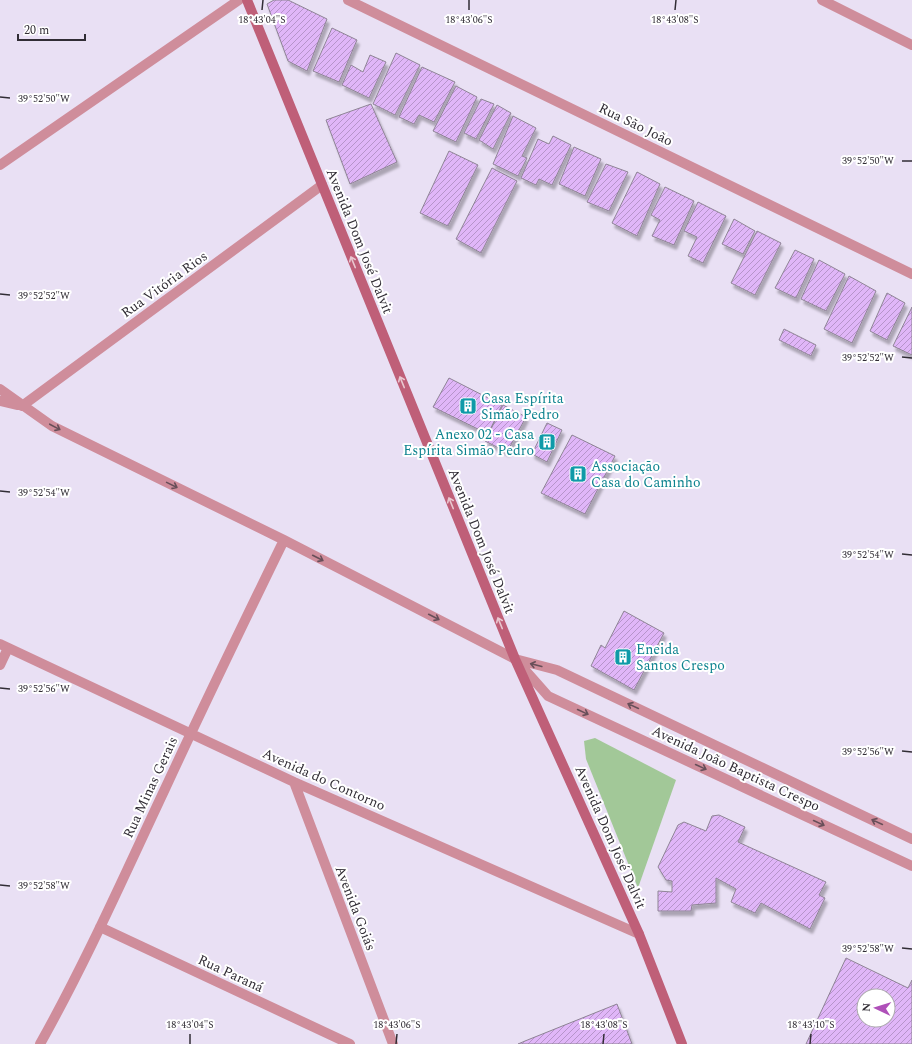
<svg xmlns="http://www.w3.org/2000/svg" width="912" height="1044" font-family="Spectral,serif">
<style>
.green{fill:#a2c898}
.building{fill:url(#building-hatch);stroke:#8e8495;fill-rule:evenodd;filter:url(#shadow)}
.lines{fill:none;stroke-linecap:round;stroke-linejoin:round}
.street{stroke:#cf8d9b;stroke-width:10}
.secondary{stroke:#bf5f78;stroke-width:10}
.oneway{stroke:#e9c7d0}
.oneway2{stroke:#684f59}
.ticks{fill:none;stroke:#312d35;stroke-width:1.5}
.labels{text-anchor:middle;stroke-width:4;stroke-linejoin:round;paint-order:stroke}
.street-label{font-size:14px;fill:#312d35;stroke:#fff}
.culture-label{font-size:14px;fill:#0d838f;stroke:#fff;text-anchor:start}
.ticks-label{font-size:10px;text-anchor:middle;fill:#312d35;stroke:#fff;stroke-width:4;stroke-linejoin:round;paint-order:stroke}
</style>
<defs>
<pattern id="building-hatch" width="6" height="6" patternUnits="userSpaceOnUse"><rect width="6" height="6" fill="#e0b6f8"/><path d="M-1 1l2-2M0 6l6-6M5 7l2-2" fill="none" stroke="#b694ca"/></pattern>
<filter id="shadow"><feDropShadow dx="2.5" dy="4.5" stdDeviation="1" flood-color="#0004"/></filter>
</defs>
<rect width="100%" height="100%" fill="#e9e0f4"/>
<path class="green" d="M 595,738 L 676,780 L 638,888 L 586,759 L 584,741 Z"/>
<path class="building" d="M 274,0 L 288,0 L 327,19 L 307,71 L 288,61 L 267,4 Z
M 332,28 L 357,40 L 339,82 L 313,71 Z
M 396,53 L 420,65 L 395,115 L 373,104 Z
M 370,55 L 386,62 L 369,98 L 342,85 L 351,65 L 363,72 Z
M 422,67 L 455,82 L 434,122 L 419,115 L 414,124 L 399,117 Z
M 456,86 L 477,97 L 456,142 L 433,131 Z
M 481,99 L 494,104 L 476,139 L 464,133 Z
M 371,104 L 397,162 L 350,184 L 326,120 Z
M 497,105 L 511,113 L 493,149 L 479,140 Z
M 513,116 L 536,128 L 522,156 L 527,158 L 518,176 L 493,164 Z
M 553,136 L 571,145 L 552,185 L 539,179 L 536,185 L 521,178 L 538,139 L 549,144 Z
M 574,147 L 601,159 L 585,196 L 559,184 Z
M 449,151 L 478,165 L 448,226 L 420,213 Z
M 606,164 L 628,172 L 609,211 L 587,202 Z
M 492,168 L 517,181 L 481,253 L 456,239 Z
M 637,172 L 660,184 L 637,236 L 612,223 Z
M 665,187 L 694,201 L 674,245 L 652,236 L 660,220 L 651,215 Z
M 698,202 L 726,216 L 703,263 L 688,256 L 697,237 L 684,231 Z
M 734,219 L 755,231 L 743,254 L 722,244 Z
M 757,231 L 781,243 L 755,295 L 731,283 Z
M 795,250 L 814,259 L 796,298 L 775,288 Z
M 819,260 L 845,274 L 826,311 L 801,299 Z
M 849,276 L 876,291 L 852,343 L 824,329 Z
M 887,293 L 905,303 L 887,340 L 870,331 Z
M 912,307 L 912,355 L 893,346 Z
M 784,329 L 816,345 L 811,356 L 779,340 Z
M 449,378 L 502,405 L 488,434 L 433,407 Z
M 503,405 L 526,417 L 507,452 L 485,441 Z
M 547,423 L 562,430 L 547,462 L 532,454 Z
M 572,435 L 615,456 L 585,514 L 541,493 Z
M 624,611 L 664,633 L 634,690 L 591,666 L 601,645 L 605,648 Z
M 719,815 L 745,827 L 738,842 L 826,882 L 819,895 L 825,898 L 810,929 L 761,903 L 755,913 L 731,902 L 736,889 L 716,878 L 716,903 L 692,905 L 691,911 L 658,911 L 658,891 L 672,892 L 672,881 L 666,880 L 658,867 L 678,825 L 684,822 L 706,831 L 712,816 Z
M 846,958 L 908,988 L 912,980 L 912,1044 L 806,1044 ZM 864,996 L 888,996 L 888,1020 L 864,1020 Z
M 617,1004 L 632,1044 L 518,1044 L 525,1041 Z"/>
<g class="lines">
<path class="street" d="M 348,0 L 912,274
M 822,0 L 912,45
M 0,165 L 239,0
M 0,389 L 52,426 L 284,540 L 515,659 L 557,670 L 912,839
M 0,401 L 18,405
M 22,406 L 322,185
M 0,644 L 294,782 L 639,934
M 518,662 L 548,696 L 912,866
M 0,665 L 8,648
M 294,782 L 393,1044
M 100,927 L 350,1044
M 40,1044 C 86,962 124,876 164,791 C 203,707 243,624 284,540"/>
<path class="secondary" d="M 247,0 L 515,659 L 639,934 L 682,1044"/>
</g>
<defs><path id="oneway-shaft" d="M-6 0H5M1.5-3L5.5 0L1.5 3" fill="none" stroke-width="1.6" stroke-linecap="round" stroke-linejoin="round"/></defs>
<g class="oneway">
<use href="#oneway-shaft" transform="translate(353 262) rotate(-112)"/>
<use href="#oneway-shaft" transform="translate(402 382) rotate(-112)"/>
<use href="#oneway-shaft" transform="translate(451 503) rotate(-112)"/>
<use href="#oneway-shaft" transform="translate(500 623) rotate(-112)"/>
</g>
<g class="oneway2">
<use href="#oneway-shaft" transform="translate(55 427) rotate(28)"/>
<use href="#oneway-shaft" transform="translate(172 485) rotate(26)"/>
<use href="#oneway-shaft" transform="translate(318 558) rotate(27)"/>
<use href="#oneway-shaft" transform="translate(434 617) rotate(27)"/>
<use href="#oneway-shaft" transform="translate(536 665) rotate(-166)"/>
<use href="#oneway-shaft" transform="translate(633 706) rotate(-155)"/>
<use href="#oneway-shaft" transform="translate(583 712) rotate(25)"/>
<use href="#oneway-shaft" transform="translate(701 767) rotate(25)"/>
<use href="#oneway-shaft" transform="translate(877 822) rotate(-155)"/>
<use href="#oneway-shaft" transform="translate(819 823) rotate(25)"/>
</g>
<path class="ticks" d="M 262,10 L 263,0M 469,10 L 469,0M 675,10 L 676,0M 0,97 L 10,98M 902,161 L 912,161M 0,294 L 10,295M 902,357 L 912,358M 0,491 L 10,492M 902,554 L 912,555M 0,688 L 10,689M 902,751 L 912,752M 0,885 L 10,886M 902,948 L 912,949M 190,1044 L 190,1034M 396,1044 L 397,1034M 603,1044 L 604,1034M 810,1044 L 811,1034"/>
<defs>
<g id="building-square" transform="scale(0.9)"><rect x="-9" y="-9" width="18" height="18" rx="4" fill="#0f9aa8" stroke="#fff"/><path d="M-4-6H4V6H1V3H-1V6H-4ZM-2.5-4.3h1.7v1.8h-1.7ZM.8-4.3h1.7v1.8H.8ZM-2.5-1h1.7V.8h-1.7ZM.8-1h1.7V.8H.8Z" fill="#fff"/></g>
</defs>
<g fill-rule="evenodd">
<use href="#building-square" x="468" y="406"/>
<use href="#building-square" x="547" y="442"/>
<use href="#building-square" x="578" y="474"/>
<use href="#building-square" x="623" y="657"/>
</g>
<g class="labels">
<g class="street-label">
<text transform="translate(636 124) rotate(26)" y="5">Rua São João</text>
<text transform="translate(360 241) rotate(68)" y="5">Avenida Dom José Dalvit</text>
<text transform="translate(164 284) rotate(-36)" y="5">Rua Vitória Rios</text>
<text transform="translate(482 541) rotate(68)" y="5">Avenida Dom José Dalvit</text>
<text transform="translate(736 768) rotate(25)" y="5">Avenida João Baptista Crespo</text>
<text transform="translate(324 779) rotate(24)" y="5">Avenida do Contorno</text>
<text transform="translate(150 787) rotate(-65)" y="5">Rua Minas Gerais</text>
<text transform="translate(611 837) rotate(66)" y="5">Avenida Dom José Dalvit</text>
<text transform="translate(356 908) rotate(69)" y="5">Avenida Goiás</text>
<text transform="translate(231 973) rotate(25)" y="5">Rua Paraná</text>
</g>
<g class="culture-label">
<text x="481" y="403">Casa Espírita<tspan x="481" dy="16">Simão Pedro</tspan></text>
<text x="534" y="439" text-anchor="end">Anexo 02 - Casa<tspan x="534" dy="16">Espírita Simão Pedro</tspan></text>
<text x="591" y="471">Associação<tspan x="591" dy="16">Casa do Caminho</tspan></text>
<text x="636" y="654">Eneida<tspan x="636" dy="16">Santos Crespo</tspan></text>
</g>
</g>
<g class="ticks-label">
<text x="262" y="23">18°43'04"S</text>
<text x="469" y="23">18°43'06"S</text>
<text x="675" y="23">18°43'08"S</text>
<text x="44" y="102">39°52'50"W</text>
<text x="868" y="164">39°52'50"W</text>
<text x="44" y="299">39°52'52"W</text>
<text x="868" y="361">39°52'52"W</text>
<text x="44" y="496">39°52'54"W</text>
<text x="868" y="558">39°52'54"W</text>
<text x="44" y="692">39°52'56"W</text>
<text x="868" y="755">39°52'56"W</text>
<text x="44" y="889">39°52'58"W</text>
<text x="868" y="952">39°52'58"W</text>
<text x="190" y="1028">18°43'04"S</text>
<text x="397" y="1028">18°43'06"S</text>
<text x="604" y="1028">18°43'08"S</text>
<text x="811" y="1028">18°43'10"S</text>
</g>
<g transform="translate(876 1008) rotate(274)"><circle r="19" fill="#ffffff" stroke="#adabae"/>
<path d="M0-3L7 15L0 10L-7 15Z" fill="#af50b9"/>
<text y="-6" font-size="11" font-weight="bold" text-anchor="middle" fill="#312d35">N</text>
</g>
<path d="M18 34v6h67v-6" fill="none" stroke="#312d35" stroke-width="2"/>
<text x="24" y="34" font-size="12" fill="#312d35" stroke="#ffffff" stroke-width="3" paint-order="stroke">20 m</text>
</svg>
